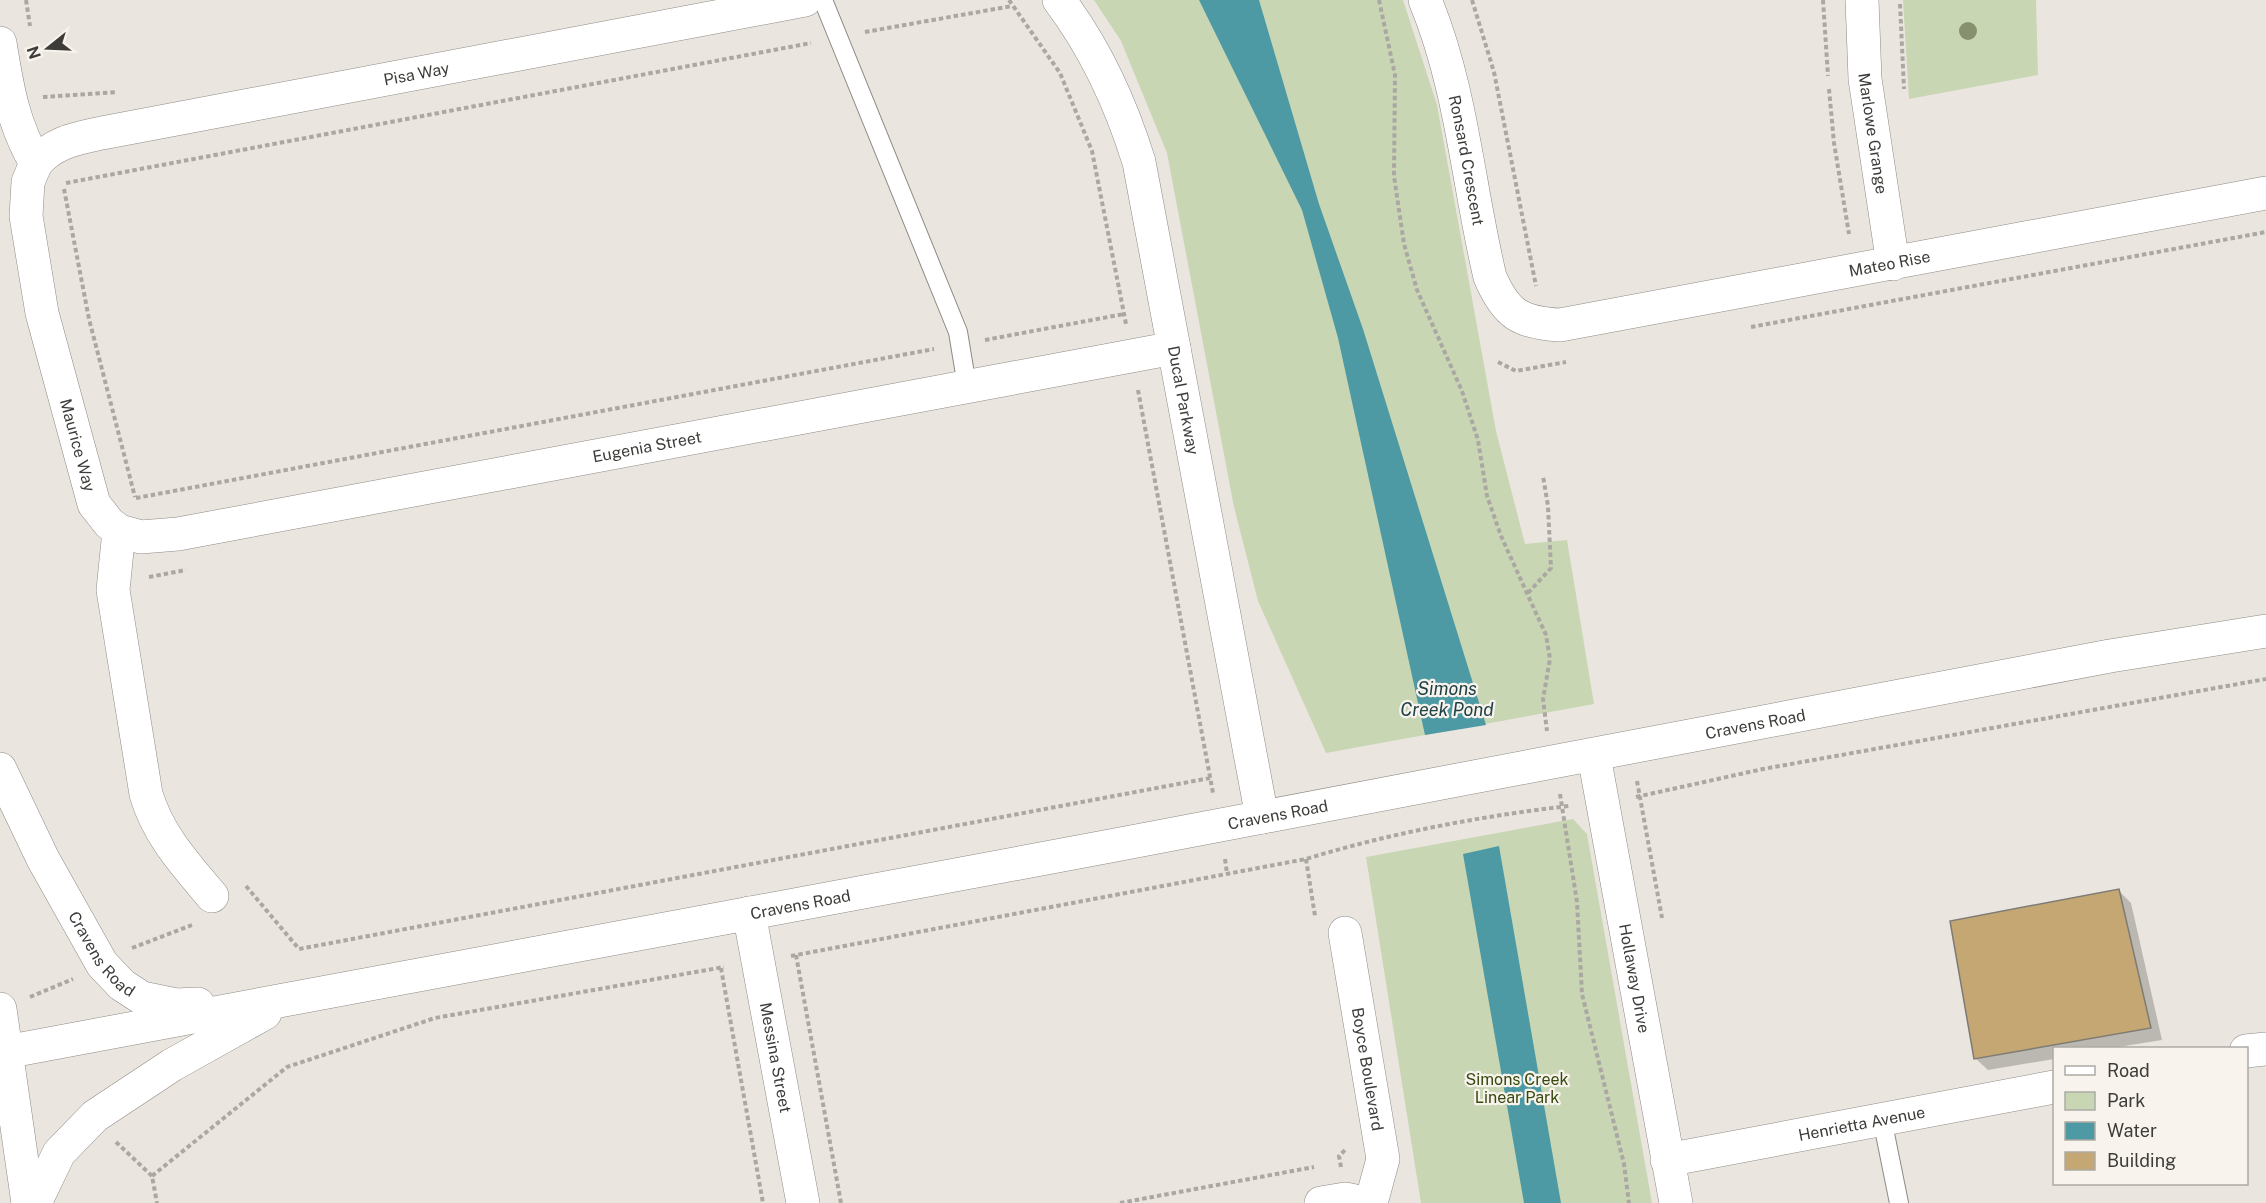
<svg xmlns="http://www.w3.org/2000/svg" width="2266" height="1203" font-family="'Public Sans',sans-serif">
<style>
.green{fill:#c8d6b4}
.water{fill:#4e9aa4}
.shadow{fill:#0003}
.building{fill:#c5a774;stroke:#7e7b75;stroke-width:1.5}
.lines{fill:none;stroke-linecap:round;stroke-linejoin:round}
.lane-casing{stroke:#8e8a84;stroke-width:20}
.street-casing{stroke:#8e8a84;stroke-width:34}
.secondary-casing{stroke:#8e8a84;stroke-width:34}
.path{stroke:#aba8a3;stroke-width:4;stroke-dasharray:4.5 3;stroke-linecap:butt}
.lane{stroke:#fff;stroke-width:18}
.street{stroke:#fff;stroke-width:33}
.secondary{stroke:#fff;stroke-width:33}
.tree{fill:#87906c}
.labels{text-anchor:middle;stroke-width:4.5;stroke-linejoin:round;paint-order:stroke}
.street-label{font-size:16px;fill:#3d3c39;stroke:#f8f4ed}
.park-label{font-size:16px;fill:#36490e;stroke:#f8f4ed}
.water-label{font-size:18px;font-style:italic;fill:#1d4146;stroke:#f8f4ed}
</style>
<rect width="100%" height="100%" fill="#eae6df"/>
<path class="green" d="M 1094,0 L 1403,0 L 1437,105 L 1496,431 L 1525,544 L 1567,540 L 1594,704 L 1326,753 L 1258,601 L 1234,507 L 1167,153 L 1121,41 Z
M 1903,0 L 2036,0 L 2038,75 L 1909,99 Z
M 1573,819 L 1587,834 L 1652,1203 L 1421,1203 L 1366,857 Z"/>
<path class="water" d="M 1199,0 L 1259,0 L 1319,204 L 1363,329 L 1486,725 L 1425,735 L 1338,338 L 1302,210 Z
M 1499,846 L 1561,1203 L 1524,1203 L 1463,854 Z"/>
<path class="shadow" d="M 2119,891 L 2131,903 L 2162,1040 L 2112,1048 L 2054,1048 L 2054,1059 L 1988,1070 L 1975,1058 Z"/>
<path class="building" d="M 2119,889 L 2151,1028 L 1974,1059 L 1950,921 Z"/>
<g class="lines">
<g class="lane-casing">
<path id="lane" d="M 823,0 L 958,332 L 967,386
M 1882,1119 L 1899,1203"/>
</g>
<g class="street-casing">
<g id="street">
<path id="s1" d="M 1059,0 C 1096,49 1121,104 1139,162 L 1262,817"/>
<path id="s2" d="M 1425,0 C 1462,89 1468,185 1490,277 C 1506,314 1520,323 1560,325 L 2266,193"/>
<path id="s3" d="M 1862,0 L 1865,79 L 1893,264"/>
<path id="s4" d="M 0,43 C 7,86 13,125 36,163 L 28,182 L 26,216 L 42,313 L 94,504 L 109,523 L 119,531 L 113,590 L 146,794 C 158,835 185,864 212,896"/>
<path id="s5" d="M 36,163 C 54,142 75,139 102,133 L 805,0"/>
<path id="s6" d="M 119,531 L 141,537 L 178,534 L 1174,348"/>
<path id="s7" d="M 1594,756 L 1676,1203"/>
<path id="s8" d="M 749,913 L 803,1203"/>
<path id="s9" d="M 1345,933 L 1383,1159 L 1371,1203"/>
<path d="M 2246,1051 L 2266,1049"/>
<path id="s10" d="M 1667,1160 L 2054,1087"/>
<path d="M 1321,1203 L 1345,1199 L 1364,1203"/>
</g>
</g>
<g class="secondary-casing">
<g id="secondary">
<path id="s11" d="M 0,769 L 43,859 L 102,964 L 122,985 L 142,998 L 176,1005 L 198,1004"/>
<path d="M 0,1009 L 28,1203"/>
<path id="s12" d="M 0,1053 C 704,923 1407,791 2110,656 L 2266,631"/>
<path d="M 35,1203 L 59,1153 L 95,1116 L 172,1065 L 265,1013"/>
</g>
</g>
<path class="path" d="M 26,0 L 30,26
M 1009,0 L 1060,73 L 1092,151 L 1126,324
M 1379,0 L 1395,75 L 1394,176 L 1404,244 L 1417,290 L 1462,391 L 1478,440 L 1487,496 L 1501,536 L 1546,635 L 1550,659 L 1543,699 L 1547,731
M 1472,0 L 1494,72 L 1536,286
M 1823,0 L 1828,76
M 1900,4 L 1904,89
M 865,32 L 1012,6
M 1829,89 L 1834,143 L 1849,234
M 43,97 L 117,92
M 66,183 L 811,43
M 64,189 L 89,319 L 135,497
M 1751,327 L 2266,232
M 985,340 L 1124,314
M 1498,362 L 1516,371 L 1566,362
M 1138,390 L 1213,793
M 136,498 L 934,349
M 149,577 L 186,570
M 1528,593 L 1551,568 L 1548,506 L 1543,476
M 1637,781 L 1662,918
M 1560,794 L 1577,902 L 1582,994 L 1624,1164 L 1629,1203
M 1636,797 L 1763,769 L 2266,679
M 1225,859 L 1227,873
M 1306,859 L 1315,916
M 246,886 L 299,949 L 1210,778
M 132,948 L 192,925
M 796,955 L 841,1203
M 791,956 L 1306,859 C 1391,833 1481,816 1569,806
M 721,968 L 763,1203
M 30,997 L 73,979
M 116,1142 L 152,1176 L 157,1203
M 1341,1167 L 1339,1156 L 1347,1148
M 152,1176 L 287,1067 L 435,1018 L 724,967
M 1120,1203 L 1314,1167"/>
<use href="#lane" class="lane"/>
<use href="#street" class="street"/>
<use href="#secondary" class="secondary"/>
</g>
<circle class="tree" cx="1968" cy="31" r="9"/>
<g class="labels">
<g class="street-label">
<text dy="6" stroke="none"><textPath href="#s5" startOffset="394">Pisa Way</textPath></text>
<text dy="6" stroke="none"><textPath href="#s3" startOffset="134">Marlowe Grange</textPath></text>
<text dy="6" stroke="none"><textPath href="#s2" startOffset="166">Ronsard Crescent</textPath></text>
<text dy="6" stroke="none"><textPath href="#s2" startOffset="712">Mateo Rise</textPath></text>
<text dy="6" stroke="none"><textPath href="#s1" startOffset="424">Ducal Parkway</textPath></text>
<text dy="6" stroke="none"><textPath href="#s4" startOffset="416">Maurice Way</textPath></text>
<text dy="6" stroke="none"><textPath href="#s6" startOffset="537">Eugenia Street</textPath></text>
<text dy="6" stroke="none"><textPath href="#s12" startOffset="1786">Cravens Road</textPath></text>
<text dy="6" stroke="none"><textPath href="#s12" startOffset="1300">Cravens Road</textPath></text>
<text dy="6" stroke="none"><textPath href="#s12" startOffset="814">Cravens Road</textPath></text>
<text dy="6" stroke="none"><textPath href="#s11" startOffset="212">Cravens Road</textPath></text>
<text dy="6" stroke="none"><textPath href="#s7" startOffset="226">Hollaway Drive</textPath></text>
<text dy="6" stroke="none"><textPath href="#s8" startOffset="147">Messina Street</textPath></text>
<text dy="6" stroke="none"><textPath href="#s9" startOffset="138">Boyce Boulevard</textPath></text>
<text dy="6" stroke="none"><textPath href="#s10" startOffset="198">Henrietta Avenue</textPath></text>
</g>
<g class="park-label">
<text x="1517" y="1085">Simons Creek<tspan x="1517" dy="18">Linear Park</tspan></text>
</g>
<g class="water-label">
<text x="1447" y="695">Simons<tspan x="1447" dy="21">Creek Pond</tspan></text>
</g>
</g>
<rect x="2053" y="1047" width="195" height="138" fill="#f8f4ed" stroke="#adaaa5" stroke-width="1.5"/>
<rect x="2065" y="1066" width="30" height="9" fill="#ffffff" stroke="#adaaa5" stroke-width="1.5"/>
<text x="2107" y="1077" font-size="18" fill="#3d3c39">Road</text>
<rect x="2065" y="1092" width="30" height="18" fill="#c8d6b4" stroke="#adaaa5" stroke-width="1.5"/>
<text x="2107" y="1107" font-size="18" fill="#3d3c39">Park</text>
<rect x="2065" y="1122" width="30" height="18" fill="#4e9aa4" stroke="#adaaa5" stroke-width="1.5"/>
<text x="2107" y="1137" font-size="18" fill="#3d3c39">Water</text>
<rect x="2065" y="1152" width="30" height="18" fill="#c5a774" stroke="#adaaa5" stroke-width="1.5"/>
<text x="2107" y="1167" font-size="18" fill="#3d3c39">Building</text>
<g transform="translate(48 48) rotate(252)" stroke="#f8f4ed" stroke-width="4.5" paint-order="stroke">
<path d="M0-4.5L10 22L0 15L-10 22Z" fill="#3d3c39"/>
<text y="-9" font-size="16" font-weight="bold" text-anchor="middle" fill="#3d3c39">N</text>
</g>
</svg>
